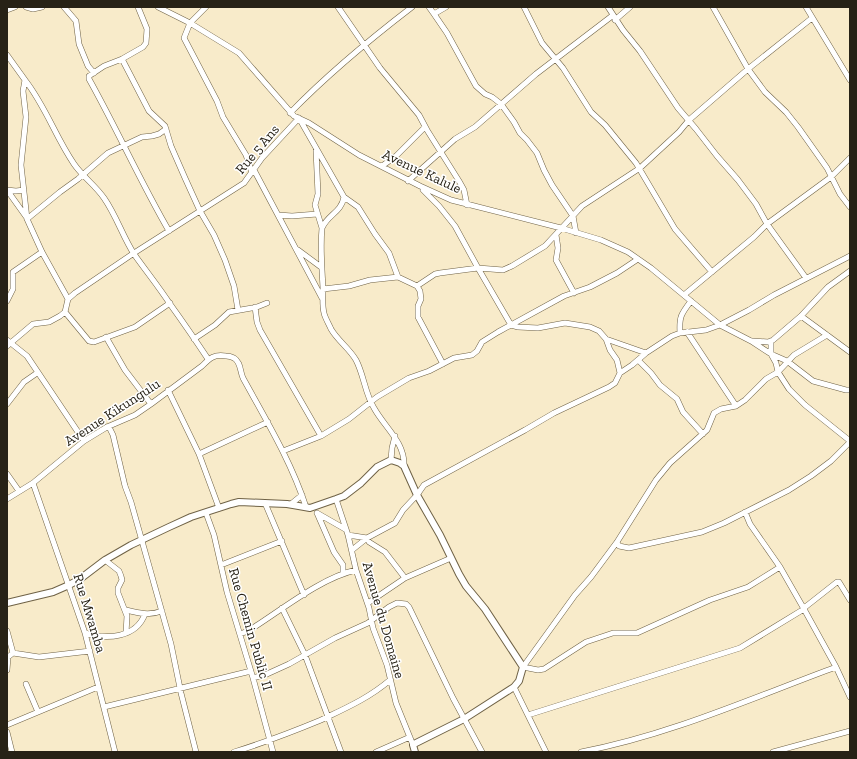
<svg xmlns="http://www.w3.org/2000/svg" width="857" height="759" font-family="'Zilla Slab',serif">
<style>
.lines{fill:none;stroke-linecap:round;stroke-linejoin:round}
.minor-casing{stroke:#6f6246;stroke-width:6}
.tertiary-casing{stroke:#6f6246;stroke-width:8}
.minor{stroke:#fff;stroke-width:5}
.tertiary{stroke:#fff;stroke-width:6}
.labels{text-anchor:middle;stroke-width:3;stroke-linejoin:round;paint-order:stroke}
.street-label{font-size:14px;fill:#272216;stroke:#fff}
</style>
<rect width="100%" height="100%" fill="#f8ebca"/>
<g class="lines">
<g class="minor-casing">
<path id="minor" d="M 26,7 L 33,9 L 42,7
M 64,7 L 76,21 L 79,44 L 88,66 L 94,73
M 138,7 L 147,29 L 146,43 L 143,47 L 122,59 L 104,66 L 89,76 L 89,79 C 117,129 140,181 169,231
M 158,7 L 190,23 L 239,53 L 294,116 L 309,123 L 359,155 L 420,186 L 451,200 L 561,228 L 601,240 L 628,252 L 651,268 L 720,325 L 751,341 L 771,354 L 776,363 L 778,372 L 789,389 L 805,405 L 850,441
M 206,7 L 190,23 L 184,38 L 217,101 L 223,117 L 246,155 L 252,173
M 338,7 L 380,68 L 419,115 L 427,130 L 459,181 L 464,190 L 467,205
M 429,7 L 434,14 L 446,7
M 524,7 L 542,43 L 563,68 L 591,112 L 605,125 L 636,163 L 675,229 L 712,272
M 608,7 L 623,30 L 640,51 L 678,108 L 696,129 L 717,156 L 738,180 L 756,204 L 767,224 L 806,278
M 713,7 L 748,69 L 765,92 L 786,112 L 798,127 L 827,168 L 840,194 L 850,207
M 806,7 L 850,80
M 7,10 L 15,7
M 434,14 L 447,33 L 476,86 L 485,94 L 492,97 L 501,104 L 514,122 L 520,133 L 527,140 L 537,153 L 544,170 L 552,185 L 573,216 L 576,233
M 615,20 L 630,7
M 7,55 L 25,80 L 23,91 L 26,117 L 21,165 L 27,219 L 42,252 L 68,299
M 122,59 L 149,111 L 165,126 L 171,146 L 185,178 L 200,211 L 214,235 L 225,260 L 234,286 L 238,310
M 25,80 C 46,107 55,136 74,164 C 83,177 95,185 104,198 C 116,215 123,237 134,254 C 146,271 159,287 170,304 C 183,322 196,341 208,359
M 290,113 C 328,74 369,40 412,7
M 316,150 L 318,194 L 315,205 L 322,228
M 382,166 L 396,156 L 425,127
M 254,170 L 322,298
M 408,181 L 455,139 L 475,127 L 536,74 L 612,16
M 7,190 L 27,218
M 7,190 L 16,191 L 24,190
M 344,197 C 341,213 328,214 322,228 C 320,248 322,268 323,288 C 323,297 322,305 324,313 C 325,318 329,324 331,329 C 338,341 349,348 356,360 C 364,375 365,394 374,408 C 385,428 405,442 404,466
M 279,215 L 292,216 L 317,214
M 27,219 L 60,192 L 78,179 L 108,153 L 142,137 L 152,136 L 159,134 L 166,129
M 556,235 L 558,248 L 556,260 L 574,293
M 298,250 L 321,267
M 417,286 L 435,274 L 440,273 L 478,268 L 503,270 L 512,266 L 545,246 L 582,206 L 640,168 L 679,132 L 689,120 L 748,69 L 812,18
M 323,289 L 349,286 L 370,280 L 398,277 L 417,286 L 420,291 L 421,299 L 418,306 L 418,317 L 443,364
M 684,295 L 754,237 L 767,224 L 831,177 L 850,158
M 7,301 L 13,289 L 13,272 L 42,252
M 255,307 L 257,322 L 260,330 L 321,436
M 65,312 L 89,341 L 94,342 L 135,327 L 170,303
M 801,316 L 850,352
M 687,332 L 736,406
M 680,333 C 679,317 681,314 691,301
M 106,337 L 125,370 L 151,404
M 194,339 L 215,325 L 229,312 L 257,307 L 267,303
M 606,339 L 646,353
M 7,340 L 27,356 L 84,441
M 752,341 L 768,342 L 773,340 L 801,316 L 828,287 L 850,271
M 771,341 L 771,354 L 787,361 L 813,381 L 846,390 L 850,390
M 7,346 L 33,324 L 49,322 L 60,316 L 65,312 L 68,299 L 75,293 L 134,253 L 244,183 L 262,158 L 299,118 L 344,197 L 358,207 L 375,234 L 389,253 L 398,277
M 638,360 L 651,373 L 660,385 L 677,399 L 683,412 L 703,434
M 620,373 L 632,365 L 646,353 L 672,336 L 680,333 L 706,330 L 720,325 L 749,310 L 774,295 L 850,256
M 168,390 L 199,454 L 219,508
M 7,404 L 24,382 L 37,373
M 107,427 L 110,429 L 113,435 L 125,486 L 131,502 L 171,644 L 181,693 L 196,752
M 283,451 L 321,436 L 349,419 L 377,397 L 409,378 L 429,371 L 454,358 L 472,355 L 477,351 L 482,342 L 498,332 L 564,296 L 590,287 L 617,273 L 638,259
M 199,454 L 268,422
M 391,460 L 392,448 L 395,436
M 7,474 L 19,491
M 33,483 L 85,633 L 115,752
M 7,499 L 33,483 L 84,441 L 107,427 L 135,415 L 151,404 L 202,366 C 210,358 214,354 226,356 C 228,356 232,357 234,358 C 241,362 240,372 243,378 C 266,420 291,461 306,507
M 336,499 L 348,535 L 356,570 L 369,608 L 373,628 L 387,665 L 396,703 L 413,745
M 265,503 L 304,595
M 291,504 L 302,495
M 745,512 L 750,524 L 780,567 L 804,609 L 836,667 L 850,697
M 206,513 L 214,535 L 227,592 L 253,678 L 273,752
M 317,513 L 334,552 L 343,565 L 343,574
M 317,513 L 345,529
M 348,535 L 367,538
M 367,538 L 369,542 L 385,552 L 405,578
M 617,542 L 619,546 L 629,548 L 702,532 L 724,523 L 789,490 L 811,476 L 831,461 L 850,442
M 352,550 L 367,538 L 395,523 L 403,510 L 417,495 L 424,485 L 525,430 L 554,413 L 609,387 L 615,383 L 620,373 L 617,360 L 610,350 L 606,339 L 599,331 L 590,327 L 565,323 L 538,328 L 518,327 L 511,325 L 478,268 L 455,226 L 439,206 L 423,190
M 105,560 L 119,571 L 121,576 L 122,580 L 118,588 L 118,593 L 127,616 L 126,633
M 221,565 L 282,541
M 780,567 L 748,587 L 710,600 L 637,633 L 613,633 L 586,642 L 544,669 L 538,670 L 523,667 L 575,595 L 591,577 L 617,542 L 656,480 L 670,463 L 707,430 L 714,413 L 721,409 L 736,406 L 745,400 L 766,379 L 778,372 L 794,355 L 827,335
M 368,603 L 405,578 L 451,558
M 282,608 L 305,655 L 341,752
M 804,608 L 837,582 L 839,582 L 850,600
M 126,610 C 138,613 149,616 162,611
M 7,631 L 13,653
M 85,633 C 107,640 136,638 145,614
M 240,634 L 248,631 C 279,612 320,578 356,570
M 7,670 L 8,657 L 13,653 L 39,657 L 90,651
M 253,678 L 267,674 L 289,664 L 335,638 L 368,623 L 389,607 L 397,603 L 406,604 L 409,607 L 453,698 L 482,752
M 26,684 L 38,712
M 514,687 L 546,752
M 104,707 L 251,671
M 528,715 L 740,648 L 804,609
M 7,725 L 98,687
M 7,732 L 12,752
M 234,752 C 263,743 292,732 321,720 C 346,708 369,698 390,680
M 376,752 L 410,737
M 581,752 C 670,735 752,698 836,667
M 773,752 L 850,731"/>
</g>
<g class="tertiary-casing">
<path id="tertiary" d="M 7,603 L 53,592 L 69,585 L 80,579 L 105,560 L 131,545 L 169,527 L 191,517 L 231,504 L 239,502 L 287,504 L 310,508 L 336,499 L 344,496 L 361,483 L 377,467 L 391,460 L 400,463 L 404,466 L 417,495 L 440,535 L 459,574 L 466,586 L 485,609 L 523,667 L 519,681 L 514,687 L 464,719 L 416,743 L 413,745 L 415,752"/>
</g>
<use href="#minor" class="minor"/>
<use href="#tertiary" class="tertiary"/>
</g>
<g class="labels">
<g class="street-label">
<text transform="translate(257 149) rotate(-50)" y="5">Rue 5 Ans</text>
<text transform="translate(422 171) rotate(25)" y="5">Avenue Kalule</text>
<text transform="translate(112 412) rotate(-33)" y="5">Avenue Kikungulu</text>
<text transform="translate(90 613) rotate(73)" y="5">Rue Mwamba</text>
<text transform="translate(384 620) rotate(74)" y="5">Avenue du Domaine</text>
<text transform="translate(251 629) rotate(74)" y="5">Rue Chemin Public II</text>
</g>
</g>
<rect width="857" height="759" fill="none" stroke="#272216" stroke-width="16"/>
</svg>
